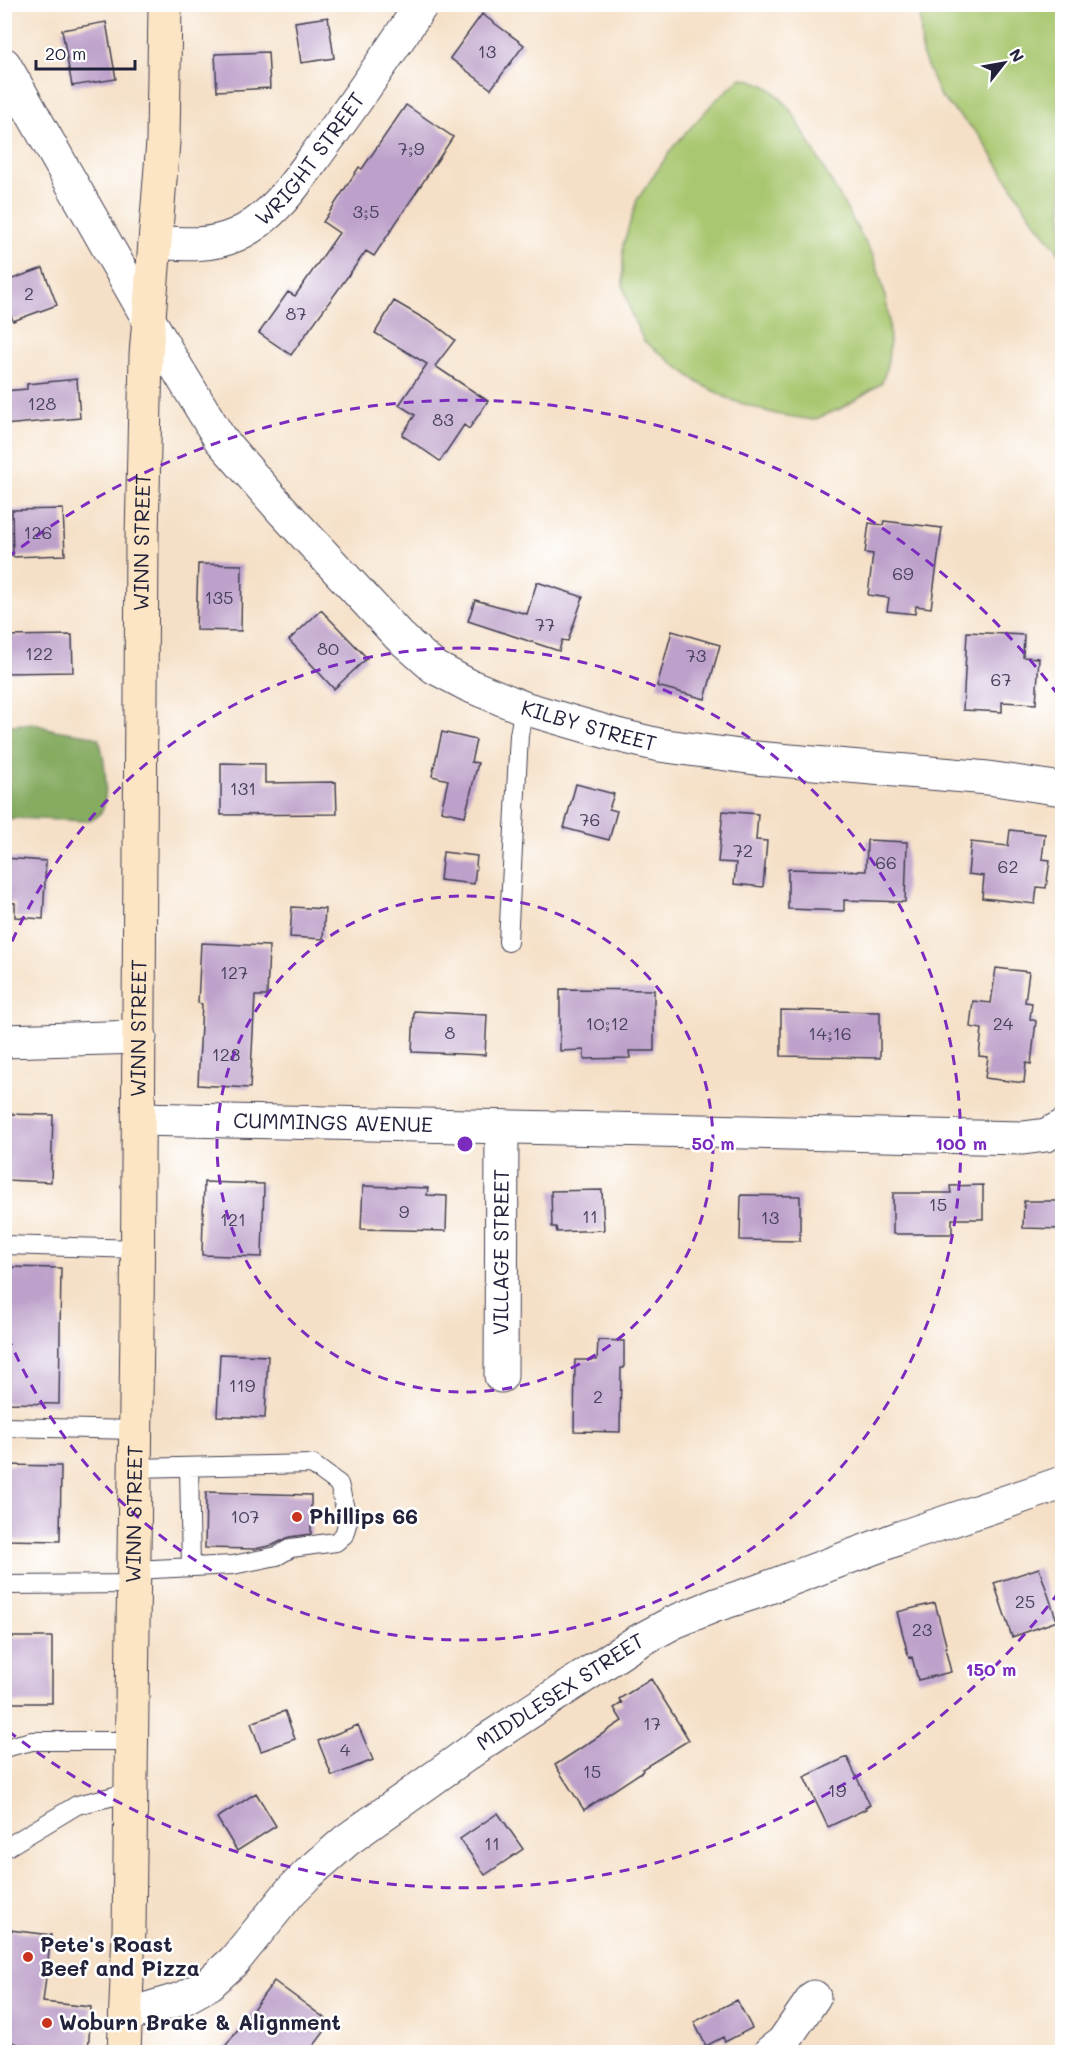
<svg xmlns="http://www.w3.org/2000/svg" width="1067" height="2057" font-family="Mali,sans-serif">
<style>
.green{fill:#a9c76f;stroke:#667455;stroke-width:1.5}
.forest{fill:#86ac62;stroke:#54674e;stroke-width:1.5}
.building{fill:#bda1ca}
.lines{fill:none;stroke-linecap:round;stroke-linejoin:round}
.service-casing{stroke:#423e50;stroke-width:20}
.minor-casing{stroke:#423e50;stroke-width:35}
.tertiary-casing{stroke:#423e50;stroke-width:35}
.secondary-casing{stroke:#423e50;stroke-width:35}
.service{stroke:#fff;stroke-width:18}
.minor{stroke:#fff;stroke-width:33}
.tertiary{stroke:#fff;stroke-width:33}
.secondary{stroke:#fce5c4;stroke-width:33}
.ring{fill:none;stroke:#7b2cbf;stroke-width:3;stroke-dasharray:10 8}
.poi-dot{fill:#c8321e;stroke:#fff;stroke-width:2}
.labels{text-anchor:middle;stroke-width:5;stroke-linejoin:round;paint-order:stroke}
.number-label{font-size:18px;fill:#49425f}
.street-label{font-size:21px;fill:#22223b;stroke:#fff}
.poi-label{font-size:21px;font-weight:bold;fill:#22223b;stroke:#fff;text-anchor:start}
.centre{fill:#7b2cbf;stroke:#fff;stroke-width:3}
.ring-label{font-size:18px;text-anchor:middle;font-weight:bold;fill:#7b2cbf;stroke:#fff;stroke-width:5;stroke-linejoin:round;paint-order:stroke}
</style>
<rect width="100%" height="100%" fill="#fff"/>
<filter id="ink" filterUnits="userSpaceOnUse"><feTurbulence type="fractalNoise" baseFrequency=".0167" numOctaves="2"/><feDisplacementMap in="SourceGraphic" scale="12" xChannelSelector="R" yChannelSelector="G"/><feConvolveMatrix kernelMatrix="1 2 1 2 8 2 1 2 1" color-interpolation-filters="sRGB"/></filter>
<filter id="wash" filterUnits="userSpaceOnUse"><feTurbulence type="fractalNoise" baseFrequency=".008" numOctaves="4" result="noise"/><feDisplacementMap in="SourceGraphic" scale="24" xChannelSelector="R" yChannelSelector="G"/><feGaussianBlur stdDeviation="1.35" result="paint"/><feColorMatrix in="noise" values="0 0 0 0 0 0 0 0 0 0 0 0 0 0 0 0 0 1.4 0 .05"/><feComposite in="paint" operator="in"/></filter>
<g filter="url(#wash)">
<rect width="100%" height="100%" fill="#f5e0c7"/>
<path class="green" d="M 923,4 L 1062,5 L 1062,256 L 1030,215 L 980,136 L 940,96 L 922,54 L 920,14 Z
M 741,78 C 769,82 779,94 795,117 L 873,256 C 888,296 897,342 882,383 L 842,408 L 813,420 L 776,414 L 731,400 L 699,383 L 644,341 L 632,316 L 623,285 L 623,245 L 637,200 L 674,146 L 714,102 Z"/>
<path class="forest" d="M 32,723 L 54,730 L 88,735 L 98,738 C 105,753 110,800 100,814 C 97,818 93,819 88,821 L 12,818 L 5,821 L 5,726 Z"/>
<g id="blocks">
<path class="building" d="M 482,14 L 524,45 L 491,89 L 450,58 Z
M 328,17 L 334,58 L 301,63 L 295,22 Z
M 106,22 L 116,79 L 72,86 L 62,30 Z
M 268,52 L 270,88 L 217,91 L 215,54 Z
M 406,105 L 453,137 L 374,256 L 366,251 L 291,355 L 259,333 L 288,292 L 295,296 L 339,233 L 323,222 L 359,167 L 362,169 Z
M 43,268 L 57,305 L 13,321 L 4,298 L 4,282 Z
M 394,301 L 428,321 L 429,320 L 455,340 L 435,366 L 488,401 L 469,429 L 464,425 L 440,461 L 402,435 L 415,415 L 399,405 L 427,364 L 375,333 Z
M 77,379 L 80,418 L 4,425 L 4,391 L 27,389 L 27,384 Z
M 63,509 L 65,555 L 13,557 L 12,510 Z
M 884,521 L 942,528 L 931,608 L 916,606 L 915,614 L 887,611 L 889,598 L 868,595 L 873,554 L 865,553 L 869,523 L 883,525 Z
M 198,564 L 242,565 L 241,631 L 196,630 Z
M 537,582 L 583,597 L 568,641 L 562,640 L 559,651 L 468,621 L 475,600 L 527,614 Z
M 321,610 L 367,658 L 334,689 L 289,640 Z
M 672,631 L 720,645 L 705,699 L 657,686 Z
M 967,632 L 1024,635 L 1023,657 L 1039,658 L 1036,704 L 1002,702 L 1002,712 L 963,710 Z
M 72,635 L 73,672 L 4,673 L 4,636 Z
M 442,732 L 476,740 L 471,762 L 478,763 L 465,816 L 441,811 L 448,780 L 432,776 Z
M 221,763 L 265,764 L 265,783 L 336,782 L 337,814 L 221,815 Z
M 576,784 L 614,794 L 609,809 L 617,811 L 609,840 L 564,828 Z
M 723,811 L 758,814 L 756,840 L 767,841 L 763,887 L 734,884 L 736,863 L 718,862 Z
M 1010,830 L 1045,834 L 1042,859 L 1050,860 L 1046,888 L 1037,887 L 1035,904 L 982,898 L 984,876 L 968,874 L 971,842 L 1008,846 Z
M 867,840 L 907,842 L 905,902 L 844,900 L 844,911 L 788,909 L 788,869 L 866,871 Z
M 443,852 L 477,856 L 474,884 L 440,880 Z
M 4,858 L 46,861 L 43,919 L 15,917 L 15,903 L 4,902 Z
M 292,907 L 325,909 L 323,939 L 290,937 Z
M 201,943 L 269,946 L 267,996 L 255,996 L 250,1088 L 198,1085 L 202,1004 L 198,1003 Z
M 996,968 L 1029,972 L 1025,1002 L 1032,1003 L 1030,1019 L 1036,1021 L 1031,1064 L 1026,1063 L 1024,1083 L 985,1078 L 988,1057 L 979,1056 L 982,1029 L 970,1027 L 973,1001 L 991,1003 Z
M 560,989 L 654,990 L 654,1051 L 629,1051 L 630,1058 L 584,1059 L 584,1050 L 560,1051 Z
M 781,1010 L 880,1012 L 880,1058 L 781,1056 Z
M 414,1011 L 487,1015 L 485,1055 L 412,1052 Z
M 4,1114 L 53,1115 L 51,1182 L 4,1180 Z
M 204,1182 L 264,1184 L 262,1257 L 202,1255 Z
M 983,1185 L 983,1219 L 952,1219 L 952,1234 L 893,1234 L 893,1193 L 951,1193 L 950,1186 Z
M 363,1186 L 428,1188 L 427,1195 L 447,1196 L 446,1231 L 361,1229 Z
M 602,1190 L 604,1230 L 557,1232 L 556,1227 L 552,1227 L 551,1191 Z
M 741,1195 L 800,1196 L 800,1241 L 740,1240 Z
M 1024,1201 L 1062,1201 L 1062,1229 L 1023,1228 Z
M 4,1267 L 61,1268 L 59,1404 L 4,1403 Z
M 598,1340 L 624,1341 L 624,1368 L 621,1368 L 620,1432 L 574,1431 L 575,1360 L 597,1360 Z
M 220,1354 L 268,1356 L 265,1418 L 217,1416 Z
M 4,1465 L 61,1466 L 60,1541 L 4,1540 Z
M 206,1492 L 311,1495 L 311,1534 L 289,1537 L 273,1545 L 255,1549 L 205,1548 Z
M 1039,1568 L 1057,1621 L 1012,1637 L 994,1583 Z
M 935,1603 L 947,1648 L 945,1648 L 951,1672 L 918,1680 L 912,1657 L 909,1658 L 897,1612 Z
M 4,1637 L 52,1637 L 52,1703 L 4,1703 Z
M 651,1679 L 689,1740 L 642,1769 L 643,1771 L 584,1810 L 555,1765 L 622,1721 L 614,1708 L 622,1703 L 619,1699 Z
M 285,1711 L 295,1739 L 261,1751 L 251,1723 Z
M 358,1725 L 373,1760 L 332,1776 L 318,1741 Z
M 847,1757 L 870,1805 L 865,1807 L 866,1809 L 828,1827 L 804,1777 Z
M 256,1793 L 276,1826 L 237,1851 L 217,1818 Z
M 498,1813 L 523,1849 L 485,1875 L 460,1839 Z
M 10,1930 L 51,1935 L 43,2002 L 91,2007 L 88,2052 L 45,2052 L 4,2040 L 4,1980 Z
M 274,1981 L 331,2023 L 309,2052 L 221,2052 Z
M 737,2000 L 752,2028 L 725,2042 L 723,2037 L 706,2046 L 694,2022 Z"/>
</g>
</g>
<g filter="url(#ink)">
<use href="#blocks" fill-opacity="0" stroke="#423e50" stroke-width="1.5"/>
<g class="lines">
<g class="service-casing">
<path id="service" d="M 508,942 L 519,735 L 524,708
M 4,1245 L 138,1249
M 4,1427 L 136,1430
M 189,1467 L 191,1567
M 134,1570 L 233,1565 L 277,1556 L 291,1548 L 336,1542 L 344,1535 L 348,1521 L 339,1484 L 312,1464 L 135,1468
M 4,1585 L 133,1584
M 4,1748 L 32,1741 L 132,1741
M 4,1849 L 77,1805 L 131,1792"/>
</g>
<g class="minor-casing">
<g id="minor">
<path id="s1" d="M 155,242 C 183,244 209,247 236,235 C 274,218 298,180 322,147 C 357,101 389,53 422,4"/>
<path d="M 4,1041 L 140,1037"/>
<path id="s2" d="M 139,1119 L 1023,1138 L 1046,1135 L 1062,1127"/>
<path id="s3" d="M 501,1376 L 502,1127"/>
<path id="s4" d="M 127,2015 L 184,1998 L 209,1984 L 234,1961 L 290,1892 L 308,1874 L 347,1840 L 487,1740 L 635,1643 L 674,1622 L 716,1605 L 756,1592 L 902,1537 L 1062,1483"/>
<path d="M 770,2052 L 783,2042 L 814,1997"/>
</g>
</g>
<g class="tertiary-casing">
<g id="tertiary">
<path id="s5" d="M 4,64 L 169,355 L 220,439 L 281,509 L 399,636 L 434,667 L 468,685 L 524,708 L 617,735 L 659,745 L 755,758 L 988,778 L 1062,789"/>
</g>
</g>
<g class="secondary-casing">
<g id="secondary">
<path id="s6" d="M 124,2052 L 129,1930 L 137,1327 L 142,539 L 146,355 L 163,142 L 165,4"/>
</g>
</g>
<use href="#service" class="service"/>
<use href="#minor" class="minor"/>
<use href="#tertiary" class="tertiary"/>
<use href="#secondary" class="secondary"/>
</g>
</g>
<g class="ring">
<circle cx="465" cy="1144" r="248"/>
<path d="M5 958A496 496 0 1 1 5 1330"/>
<path d="M1059 1592A744 744 0 0 1 7 1730M7 558A744 744 0 0 1 1059 696"/>
</g>
<g class="poi-dot">
<circle cx="297" cy="1517" r="6"/>
<circle cx="28" cy="1957" r="6"/>
<circle cx="47" cy="2023" r="6"/>
</g>
<g class="labels">
<g class="number-label">
<text x="487" y="58">13</text>
<text x="411" y="155">7;9</text>
<text x="366" y="218">3;5</text>
<text x="29" y="300">2</text>
<text x="296" y="320">87</text>
<text x="42" y="410">128</text>
<text x="443" y="426">83</text>
<text x="38" y="539">126</text>
<text x="903" y="580">69</text>
<text x="219" y="604">135</text>
<text x="545" y="631">77</text>
<text x="328" y="655">80</text>
<text x="39" y="660">122</text>
<text x="696" y="662">73</text>
<text x="1001" y="686">67</text>
<text x="243" y="795">131</text>
<text x="590" y="826">76</text>
<text x="743" y="857">72</text>
<text x="886" y="869">66</text>
<text x="1008" y="873">62</text>
<text x="234" y="979">127</text>
<text x="607" y="1030">10;12</text>
<text x="1003" y="1030">24</text>
<text x="450" y="1039">8</text>
<text x="830" y="1040">14;16</text>
<text x="226" y="1061">123</text>
<text x="938" y="1211">15</text>
<text x="404" y="1218">9</text>
<text x="590" y="1223">11</text>
<text x="770" y="1224">13</text>
<text x="233" y="1226">121</text>
<text x="242" y="1392">119</text>
<text x="598" y="1403">2</text>
<text x="245" y="1523">107</text>
<text x="1025" y="1608">25</text>
<text x="922" y="1636">23</text>
<text x="652" y="1730">17</text>
<text x="345" y="1756">4</text>
<text x="592" y="1778">15</text>
<text x="837" y="1797">19</text>
<text x="492" y="1850">11</text>
</g>
<g class="street-label">
<text dy="7" stroke="none"><textPath href="#s1" startOffset="190">WRIGHT STREET</textPath></text>
<text dy="7" stroke="none"><textPath href="#s6" startOffset="1510">WINN STREET</textPath></text>
<text dy="7" stroke="none"><textPath href="#s5" startOffset="912">KILBY STREET</textPath></text>
<text dy="7" stroke="none"><textPath href="#s6" startOffset="1024">WINN STREET</textPath></text>
<text dy="7" stroke="none"><textPath href="#s2" startOffset="194">CUMMINGS AVENUE</textPath></text>
<text dy="7" stroke="none"><textPath href="#s3" startOffset="124">VILLAGE STREET</textPath></text>
<text dy="7" stroke="none"><textPath href="#s6" startOffset="538">WINN STREET</textPath></text>
<text dy="7" stroke="none"><textPath href="#s4" startOffset="548">MIDDLESEX STREET</textPath></text>
</g>
<g class="poi-label">
<text x="309" y="1524">Phillips 66</text>
<text x="40" y="1952">Pete's Roast<tspan x="40" dy="24">Beef and Pizza</tspan></text>
<text x="59" y="2030">Woburn Brake &amp; Alignment</text>
</g>
</g>
<circle cx="465" cy="1144" r="9" class="centre"/>
<g class="ring-label">
<text x="713" y="1150">50 m</text>
<text x="961" y="1150">100 m</text>
<text x="991" y="1676">150 m</text>
</g>
<rect width="1067" height="2057" fill="none" stroke="#fff" stroke-width="24"/>
<g transform="translate(1004 63) rotate(59)" stroke="#ffffff" stroke-width="4.5" paint-order="stroke">
<path d="M0-4.5L10 22L0 15L-10 22Z" fill="#22223b"/>
<text y="-9" font-size="16" font-weight="bold" text-anchor="middle" fill="#22223b">N</text>
</g>
<path d="M36 60v9h99v-9" fill="none" stroke="#22223b" stroke-width="3"/>
<text x="45" y="60" font-size="18" fill="#22223b" stroke="#ffffff" stroke-width="4.5" paint-order="stroke">20 m</text>
</svg>
